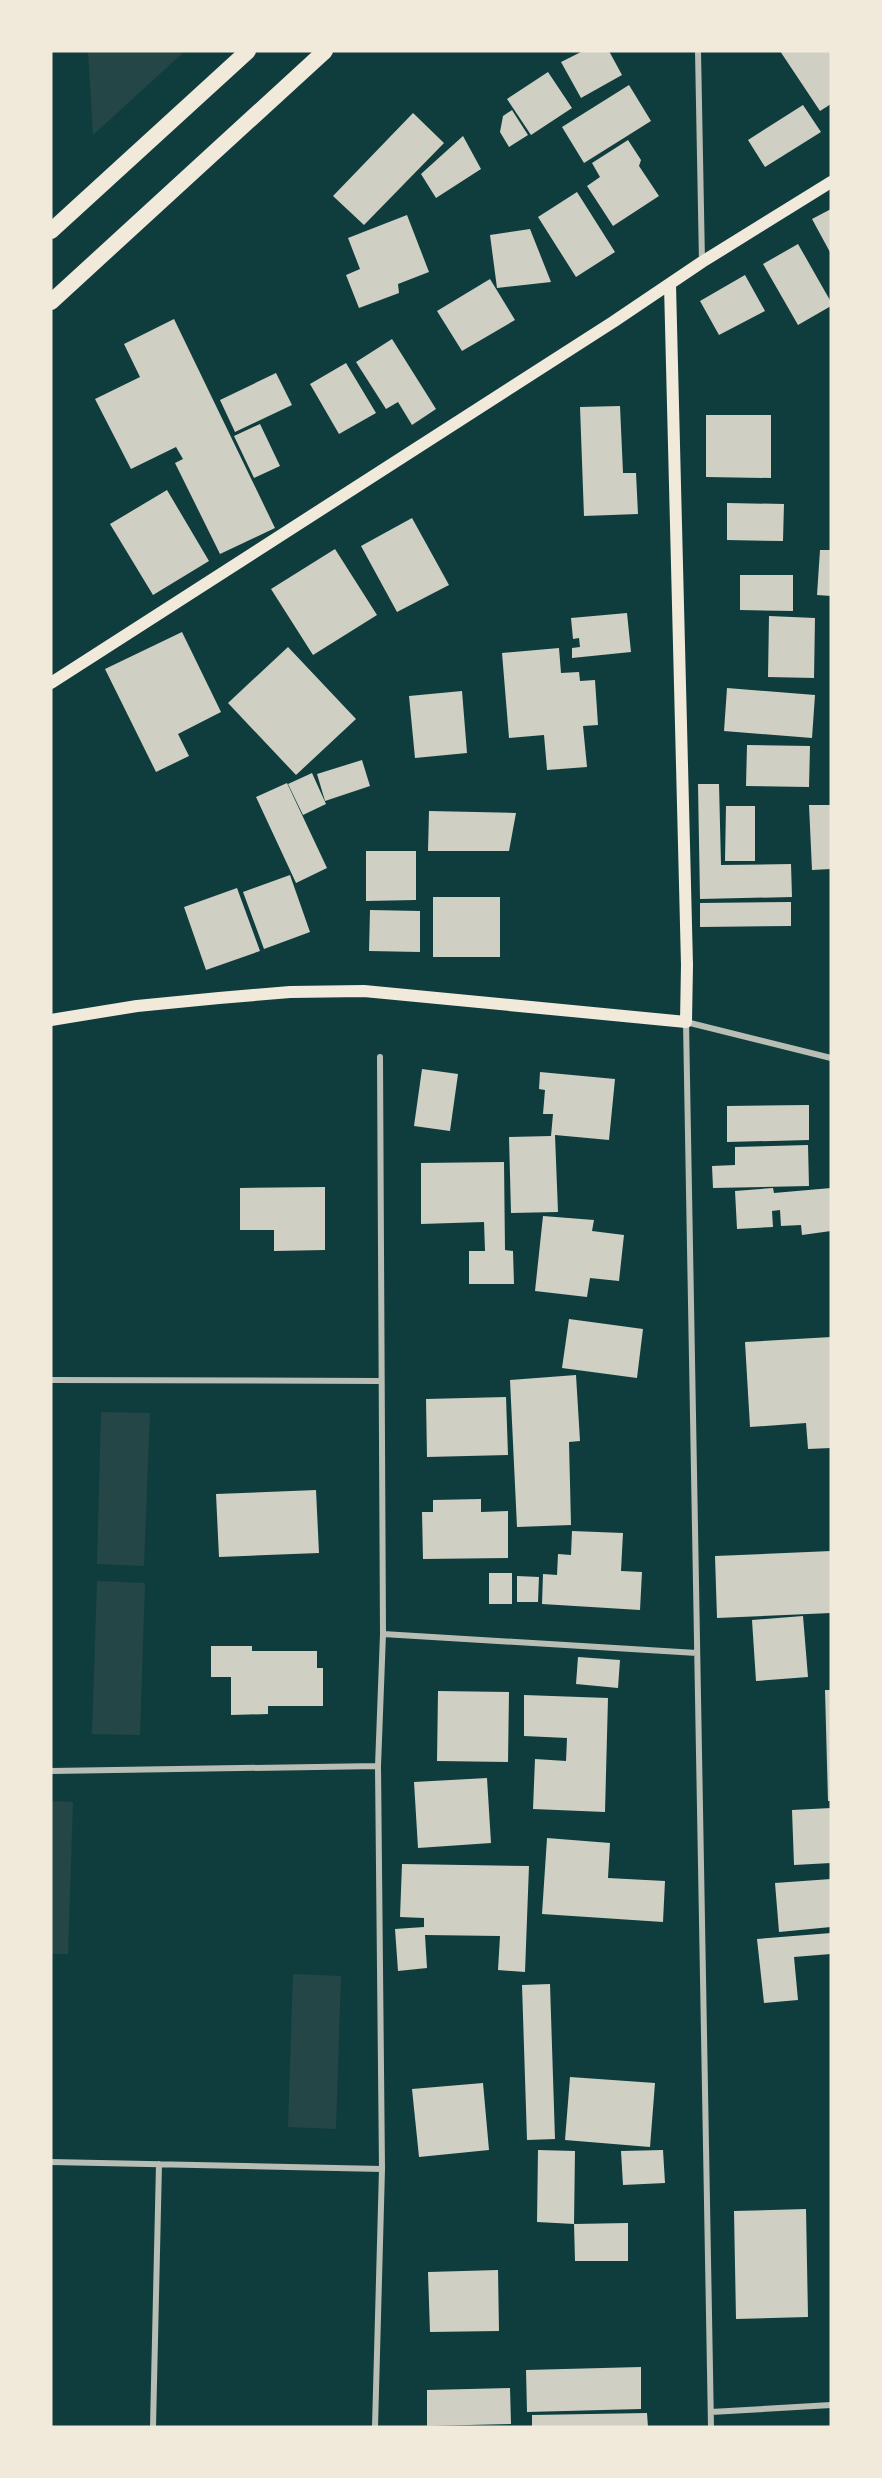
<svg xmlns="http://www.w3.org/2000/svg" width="882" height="2478" font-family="'DM Sans',sans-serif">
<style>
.green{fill:#244646}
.building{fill:#cfcfc3}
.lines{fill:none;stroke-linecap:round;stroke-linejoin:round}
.minor{stroke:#b8beb3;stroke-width:6}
.secondary{stroke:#f1e9da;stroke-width:12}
.trunk{stroke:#f1e9da;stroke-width:16}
</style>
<rect width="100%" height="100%" fill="#0f3d3e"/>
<path class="green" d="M 88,51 L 185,51 L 93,135 Z
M 101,1412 L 150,1413 L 144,1566 L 97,1564 Z
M 97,1581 L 145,1583 L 140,1735 L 92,1734 Z
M 51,1801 L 73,1802 L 68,1954 L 51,1954 Z
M 293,1974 L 341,1976 L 336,2129 L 288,2127 Z"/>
<path class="building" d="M 583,51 L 609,51 L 622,75 L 581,98 L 561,62 Z
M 780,51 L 831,51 L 831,104 L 820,111 Z
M 548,72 L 572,108 L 531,135 L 507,99 Z
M 629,85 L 651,121 L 584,163 L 562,127 Z
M 803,105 L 821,132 L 765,167 L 748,140 Z
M 512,110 L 528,135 L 509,147 L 500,132 L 503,116 Z
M 413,113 L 444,143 L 364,225 L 333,196 Z
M 463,136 L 481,169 L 436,198 L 421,174 Z
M 628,140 L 641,160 L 639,166 L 659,196 L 613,226 L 587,186 L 600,177 L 592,163 Z
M 577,192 L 615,252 L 576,277 L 538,217 Z
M 831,209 L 831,254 L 812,219 Z
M 407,215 L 429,272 L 398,284 L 399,293 L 359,308 L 346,275 L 360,269 L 348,238 Z
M 530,229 L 551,282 L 497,288 L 490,235 Z
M 798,244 L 831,302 L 831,306 L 798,325 L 763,264 Z
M 745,275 L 765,311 L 719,335 L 700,301 Z
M 490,279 L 515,320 L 462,351 L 437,311 Z
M 174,319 L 275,528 L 220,554 L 175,463 L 183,459 L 176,447 L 131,469 L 95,399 L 140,377 L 124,344 Z
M 392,339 L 436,409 L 412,425 L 398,402 L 386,409 L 356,362 Z
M 346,363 L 376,413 L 339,434 L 310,384 Z
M 276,373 L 292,405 L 235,432 L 220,400 Z
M 620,406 L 623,473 L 636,473 L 638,514 L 584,516 L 580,407 Z
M 706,415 L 771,415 L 771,478 L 706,477 Z
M 260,424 L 280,466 L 254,478 L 234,436 Z
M 167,490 L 209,561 L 153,595 L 110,524 Z
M 727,503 L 784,504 L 783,541 L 727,540 Z
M 412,518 L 449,585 L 397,612 L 361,546 Z
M 335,549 L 377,615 L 313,655 L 271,589 Z
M 820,550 L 831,550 L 831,596 L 817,595 Z
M 740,575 L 793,575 L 793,611 L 740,610 Z
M 627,613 L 631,652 L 572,658 L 572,648 L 580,647 L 579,638 L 573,639 L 571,618 Z
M 769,616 L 815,618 L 814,678 L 768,677 Z
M 182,632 L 221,712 L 178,734 L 189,756 L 156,772 L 105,669 Z
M 288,647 L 356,719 L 296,775 L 228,703 Z
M 559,648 L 561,673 L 579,672 L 580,681 L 595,680 L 598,725 L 583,726 L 587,767 L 547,770 L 544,735 L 509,738 L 502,653 Z
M 727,688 L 815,695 L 812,738 L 724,731 Z
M 462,691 L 467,753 L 415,758 L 409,696 Z
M 747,745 L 810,746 L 809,787 L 746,786 Z
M 362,760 L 370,786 L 325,801 L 317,774 Z
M 312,773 L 326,804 L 303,815 L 288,784 Z
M 287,783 L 327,868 L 296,883 L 256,797 Z
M 698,784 L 719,784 L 721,865 L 791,864 L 792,897 L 700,899 Z
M 809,805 L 831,805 L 831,869 L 812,870 Z
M 726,806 L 755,806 L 755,861 L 725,861 Z
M 429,811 L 516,813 L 509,851 L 428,851 Z
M 366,851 L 416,851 L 416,900 L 366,901 Z
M 290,875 L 310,932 L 264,949 L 243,892 Z
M 237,888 L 260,951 L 206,970 L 184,907 Z
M 433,897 L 500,897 L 500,957 L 433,957 Z
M 791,902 L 791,926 L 700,927 L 700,903 Z
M 370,910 L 420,911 L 420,952 L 369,951 Z
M 422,1069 L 458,1074 L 450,1131 L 414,1126 Z
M 540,1072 L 615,1079 L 609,1140 L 555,1135 L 558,1212 L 511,1213 L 509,1137 L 551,1136 L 553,1114 L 543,1114 L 545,1090 L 539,1089 Z
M 809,1105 L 809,1140 L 727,1142 L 727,1106 Z
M 808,1145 L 809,1186 L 713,1188 L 712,1166 L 735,1165 L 735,1147 Z
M 504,1162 L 505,1250 L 513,1251 L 514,1284 L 469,1284 L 469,1251 L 485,1251 L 484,1222 L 421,1224 L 421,1163 Z
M 325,1187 L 325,1250 L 274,1251 L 274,1230 L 240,1230 L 240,1188 Z
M 773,1188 L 774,1193 L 831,1188 L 831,1231 L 802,1235 L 801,1225 L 781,1226 L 780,1210 L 772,1211 L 773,1227 L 737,1229 L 735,1191 Z
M 543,1216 L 594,1220 L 592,1231 L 624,1235 L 619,1281 L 590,1278 L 587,1297 L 535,1291 Z
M 569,1319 L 643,1329 L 637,1378 L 562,1368 Z
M 831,1337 L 831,1448 L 808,1449 L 806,1423 L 750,1427 L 745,1342 Z
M 576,1375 L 580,1441 L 569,1442 L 571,1525 L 517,1527 L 510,1380 Z
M 506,1397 L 508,1455 L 427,1457 L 426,1399 Z
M 316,1490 L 319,1553 L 219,1557 L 216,1494 Z
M 481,1499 L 481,1512 L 508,1511 L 508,1558 L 423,1559 L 422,1512 L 433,1512 L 433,1500 Z
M 572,1531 L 623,1533 L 621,1571 L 642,1572 L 640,1610 L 542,1604 L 543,1574 L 557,1575 L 558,1554 L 571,1555 Z
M 831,1551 L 831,1613 L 717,1618 L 715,1556 Z
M 489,1573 L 512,1573 L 512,1604 L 489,1604 Z
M 517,1576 L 539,1577 L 538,1602 L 517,1602 Z
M 803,1616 L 808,1677 L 756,1681 L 752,1620 Z
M 211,1646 L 252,1646 L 252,1651 L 317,1651 L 317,1668 L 323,1668 L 323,1706 L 268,1706 L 268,1714 L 231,1715 L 231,1677 L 211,1677 Z
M 578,1657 L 620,1660 L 618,1688 L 576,1684 Z
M 825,1690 L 831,1690 L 831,1801 L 828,1801 Z
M 438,1691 L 509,1692 L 508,1762 L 437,1761 Z
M 524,1695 L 608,1698 L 605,1812 L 533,1809 L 535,1759 L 566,1761 L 567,1738 L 524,1736 Z
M 487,1778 L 491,1843 L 418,1848 L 414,1782 Z
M 831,1808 L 831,1863 L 794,1865 L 792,1810 Z
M 547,1838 L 610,1843 L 608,1878 L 665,1881 L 663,1922 L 542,1914 Z
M 402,1864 L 529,1866 L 525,1972 L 498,1970 L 500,1936 L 425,1935 L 427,1968 L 398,1971 L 395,1929 L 424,1927 L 424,1918 L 400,1917 Z
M 831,1879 L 831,1927 L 779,1932 L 775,1883 Z
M 831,1933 L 831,1954 L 794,1957 L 798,2000 L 764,2003 L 757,1939 Z
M 550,1984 L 555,2139 L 527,2140 L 522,1985 Z
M 570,2077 L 655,2083 L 650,2147 L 565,2140 Z
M 483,2083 L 489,2150 L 419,2157 L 412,2089 Z
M 538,2150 L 575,2151 L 574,2224 L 537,2222 Z
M 663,2150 L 665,2183 L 623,2185 L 621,2151 Z
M 806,2209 L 808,2317 L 736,2319 L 734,2211 Z
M 628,2223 L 628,2261 L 575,2261 L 574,2224 Z
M 498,2270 L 499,2331 L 430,2332 L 428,2272 Z
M 641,2367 L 641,2409 L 527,2412 L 526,2370 Z
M 510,2388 L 511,2424 L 427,2426 L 427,2390 Z
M 647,2413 L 648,2427 L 532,2427 L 532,2415 Z"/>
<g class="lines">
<path class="minor" d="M 698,51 L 702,262
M 51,1380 L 380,1381
M 383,1634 L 697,1653
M 51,1771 L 378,1766
M 51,2162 L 382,2169
M 711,2412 L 831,2405
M 153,2427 L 159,2164
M 375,2427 L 382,2169 L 378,1766 L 383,1634 L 380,1057
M 711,2427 L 686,1022 L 831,1058"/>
<path class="secondary" d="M 51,683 L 613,322 L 702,262 L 831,182
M 51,1020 L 137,1006 L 219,998 L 290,992 L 364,991 L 686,1022 L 687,965 L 670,285"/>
<path class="trunk" d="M 51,231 L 248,51
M 51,302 L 325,51"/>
</g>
<rect width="882" height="2478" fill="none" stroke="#f1e9da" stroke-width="105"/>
</svg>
